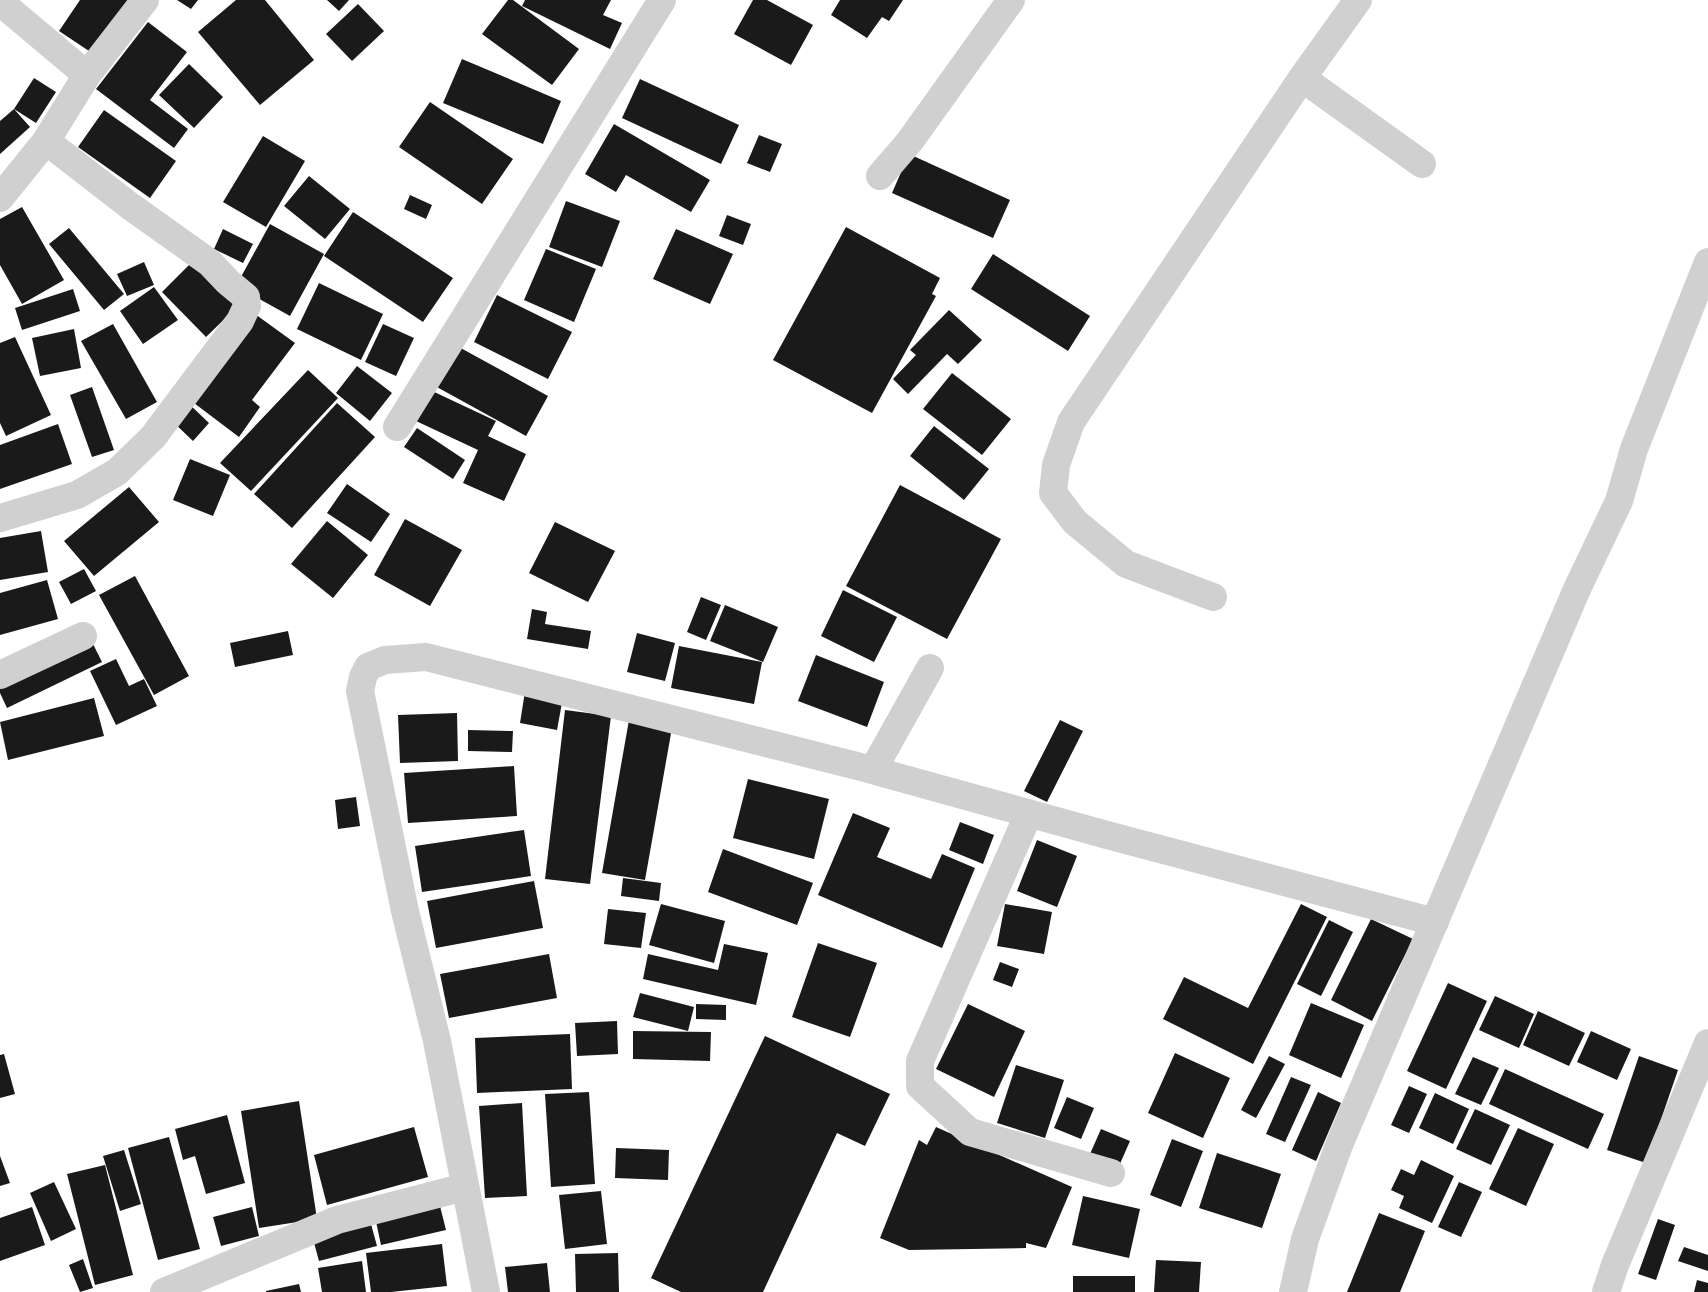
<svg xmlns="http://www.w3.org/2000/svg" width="1708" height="1292" font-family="Inter,sans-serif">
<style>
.building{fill:#1a1a1a}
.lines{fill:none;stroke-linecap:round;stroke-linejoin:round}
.minor{stroke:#d0d0d0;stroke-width:28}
</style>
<rect width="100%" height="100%" fill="#fff"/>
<path class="building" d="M 80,0 L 132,0 L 95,55 L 59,31 Z
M 177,0 L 198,0 L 191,9 Z
M 236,0 L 265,0 L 314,60 L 260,105 L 198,32 Z
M 327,0 L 349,0 L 339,11 Z
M 508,0 L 513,0 L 579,49 L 552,85 L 482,34 Z
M 525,0 L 611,0 L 603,15 L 622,23 L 610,49 L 522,6 Z
M 753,0 L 767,0 L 813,25 L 791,65 L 734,34 Z
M 840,0 L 903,0 L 889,21 L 882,17 L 867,38 L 831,15 Z
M 358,4 L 384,31 L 352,61 L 326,34 Z
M 148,22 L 187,52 L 150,100 L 188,129 L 174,148 L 96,89 Z
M 462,59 L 561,101 L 543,144 L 443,103 Z
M 189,64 L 223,97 L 194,128 L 159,95 Z
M 34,78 L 56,92 L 36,123 L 14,109 Z
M 640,79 L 739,125 L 721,164 L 622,118 Z
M 430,102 L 513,159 L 482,204 L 399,147 Z
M 14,109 L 30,127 L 0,154 L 0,121 Z
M 104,110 L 176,161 L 150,198 L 78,147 Z
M 614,124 L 710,180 L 691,212 L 626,175 L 616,192 L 585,174 Z
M 759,135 L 782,144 L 770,172 L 747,163 Z
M 263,136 L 305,161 L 266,227 L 223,202 Z
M 909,154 L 1010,200 L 993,238 L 892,193 Z
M 309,176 L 350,209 L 325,239 L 284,206 Z
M 410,195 L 432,205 L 426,219 L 404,209 Z
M 566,201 L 620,221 L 602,267 L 549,247 Z
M 22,207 L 64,280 L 22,304 L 0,265 L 0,219 Z
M 353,212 L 453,278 L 423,322 L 324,256 Z
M 727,215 L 751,224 L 743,245 L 719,236 Z
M 270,224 L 324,254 L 290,316 L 236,286 Z
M 846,227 L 940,278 L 932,294 L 936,296 L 872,413 L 773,360 Z
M 69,228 L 124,294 L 104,310 L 49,244 Z
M 223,229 L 253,244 L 243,263 L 214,249 Z
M 676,229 L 733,254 L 710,304 L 653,279 Z
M 546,249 L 596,269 L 574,322 L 524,300 Z
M 993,254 L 1090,316 L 1068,351 L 971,289 Z
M 199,255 L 243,301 L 206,337 L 162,292 Z
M 144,262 L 154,285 L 127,296 L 117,274 Z
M 319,283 L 383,314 L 361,360 L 297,329 Z
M 154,287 L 178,320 L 143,344 L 120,311 Z
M 73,289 L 80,311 L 22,330 L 15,308 Z
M 497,295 L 572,332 L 548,379 L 474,342 Z
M 949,310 L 982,340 L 958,364 L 947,354 L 908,394 L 893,379 L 916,355 L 910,350 Z
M 255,314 L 295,343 L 252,400 L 260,407 L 239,437 L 190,400 Z
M 113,324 L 157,402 L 126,419 L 81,341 Z
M 383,324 L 414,338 L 396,376 L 365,362 Z
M 74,329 L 81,368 L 40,376 L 32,338 Z
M 15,337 L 51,415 L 6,436 L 0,423 L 0,343 Z
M 457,346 L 548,396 L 526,436 L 435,386 Z
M 357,366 L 392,393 L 370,421 L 336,393 Z
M 308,370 L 338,398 L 251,491 L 220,463 Z
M 952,373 L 1011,419 L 982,455 L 923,409 Z
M 92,387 L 114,450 L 92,457 L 70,395 Z
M 430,390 L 496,421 L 488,436 L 526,454 L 504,501 L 463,483 L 478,450 L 416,421 Z
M 188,403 L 209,423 L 193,441 L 171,420 Z
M 337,403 L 375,437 L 292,528 L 254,494 Z
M 58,424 L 72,464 L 0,489 L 0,445 Z
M 934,426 L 989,469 L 964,500 L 910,456 Z
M 417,428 L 465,460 L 453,479 L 404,447 Z
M 190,459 L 230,475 L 213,516 L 173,500 Z
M 347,484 L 390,514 L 371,542 L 327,513 Z
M 900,485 L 1001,539 L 947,639 L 846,586 Z
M 129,487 L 159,522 L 94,576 L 64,541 Z
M 405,519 L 462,550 L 430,606 L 374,575 Z
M 327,521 L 368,555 L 333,598 L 291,564 Z
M 555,522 L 615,551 L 588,602 L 529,573 Z
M 41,531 L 48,572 L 0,580 L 0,538 Z
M 84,569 L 96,591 L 71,604 L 59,582 Z
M 135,576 L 189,676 L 154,695 L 99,595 Z
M 47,580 L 58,619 L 0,635 L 0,593 Z
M 843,590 L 897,617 L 874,662 L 821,636 Z
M 701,597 L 721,605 L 706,640 L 687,632 Z
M 725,605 L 778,627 L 763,662 L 710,641 Z
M 532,609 L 547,612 L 545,624 L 591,631 L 588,649 L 527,639 Z
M 288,631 L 293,655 L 235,667 L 230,643 Z
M 637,633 L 675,643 L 665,681 L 627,672 Z
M 91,640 L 102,662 L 7,708 L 0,693 L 0,684 Z
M 679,646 L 762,662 L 754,704 L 671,688 Z
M 816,655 L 884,682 L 867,727 L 798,701 Z
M 116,659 L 129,686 L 144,679 L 157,706 L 116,725 L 90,671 Z
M 526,685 L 564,692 L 557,730 L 520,723 Z
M 94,698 L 104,736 L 8,760 L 0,722 Z
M 565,710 L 611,716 L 590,884 L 545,879 Z
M 457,713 L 458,761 L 400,763 L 398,715 Z
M 629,720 L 672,728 L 645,880 L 602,873 Z
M 1060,720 L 1083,731 L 1047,802 L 1024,791 Z
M 468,730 L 513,731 L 512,752 L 468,751 Z
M 514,766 L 517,816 L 408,823 L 404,773 Z
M 748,779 L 829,799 L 814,859 L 733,838 Z
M 356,797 L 360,826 L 338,829 L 335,800 Z
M 853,813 L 890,828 L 877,857 L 931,879 L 942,854 L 975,868 L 942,948 L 818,895 Z
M 960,822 L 994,835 L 983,864 L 949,850 Z
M 524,830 L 531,876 L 422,892 L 415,846 Z
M 1037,840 L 1077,856 L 1057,907 L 1017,891 Z
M 723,849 L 813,883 L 797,925 L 708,892 Z
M 623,878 L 661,883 L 659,901 L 621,896 Z
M 534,881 L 543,928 L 436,948 L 427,901 Z
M 661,904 L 725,921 L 714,963 L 649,945 Z
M 1005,904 L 1052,912 L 1044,954 L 997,946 Z
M 1301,904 L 1327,917 L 1253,1064 L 1163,1019 L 1184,977 L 1248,1008 Z
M 608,909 L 646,913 L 641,948 L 604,944 Z
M 1371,919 L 1413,939 L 1372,1021 L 1331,1000 Z
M 1329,920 L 1353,932 L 1321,996 L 1297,984 Z
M 818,943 L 877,963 L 850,1037 L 792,1017 Z
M 724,944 L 768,953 L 756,1005 L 643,979 L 648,954 L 718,970 Z
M 549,954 L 557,998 L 449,1018 L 440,974 Z
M 1000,962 L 1019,969 L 1012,987 L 993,980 Z
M 1448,983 L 1487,1001 L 1446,1089 L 1407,1071 Z
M 640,993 L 694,1007 L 688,1031 L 633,1017 Z
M 1495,996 L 1534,1014 L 1519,1048 L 1479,1030 Z
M 1311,1003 L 1364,1025 L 1341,1078 L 1289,1055 Z
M 696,1004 L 726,1005 L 726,1020 L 696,1019 Z
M 968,1004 L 1025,1031 L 994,1097 L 936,1069 Z
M 1538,1011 L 1585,1033 L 1569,1066 L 1523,1045 Z
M 617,1021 L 618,1054 L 577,1056 L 575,1023 Z
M 633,1031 L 711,1032 L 710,1061 L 633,1059 Z
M 1591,1031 L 1631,1049 L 1617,1080 L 1577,1062 Z
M 570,1034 L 572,1089 L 477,1093 L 475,1038 Z
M 765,1036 L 890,1094 L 865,1146 L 837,1133 L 763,1292 L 681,1292 L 651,1278 Z
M 1175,1053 L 1230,1078 L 1203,1138 L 1148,1113 Z
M 4,1054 L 15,1094 L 0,1098 L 0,1055 Z
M 1269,1056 L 1285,1064 L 1256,1118 L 1241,1110 Z
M 1639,1056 L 1678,1070 L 1646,1163 L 1607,1150 Z
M 1473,1057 L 1499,1068 L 1481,1105 L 1455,1094 Z
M 1016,1065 L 1064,1080 L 1045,1138 L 997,1123 Z
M 1505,1069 L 1604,1114 L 1588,1149 L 1489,1104 Z
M 1291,1077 L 1311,1085 L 1285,1142 L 1266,1134 Z
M 1409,1086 L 1427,1094 L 1409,1133 L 1391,1125 Z
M 589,1092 L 595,1184 L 551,1187 L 545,1094 Z
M 1318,1092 L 1341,1103 L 1316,1161 L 1292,1150 Z
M 1435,1093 L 1469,1109 L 1453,1144 L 1419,1128 Z
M 1067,1097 L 1094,1108 L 1081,1139 L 1054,1128 Z
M 299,1101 L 317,1219 L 259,1228 L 241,1111 Z
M 522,1103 L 527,1196 L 485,1198 L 479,1106 Z
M 1475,1109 L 1510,1125 L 1491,1165 L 1456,1149 Z
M 227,1115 L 245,1183 L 206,1194 L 195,1156 L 183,1160 L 175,1129 Z
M 414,1127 L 428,1177 L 327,1205 L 314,1155 Z
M 936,1127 L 1072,1187 L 1046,1248 L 1026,1243 L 1026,1248 L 909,1250 L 880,1238 L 919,1140 L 927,1145 Z
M 1518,1128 L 1554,1144 L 1526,1206 L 1489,1189 Z
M 1101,1129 L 1130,1141 L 1119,1166 L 1090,1154 Z
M 169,1137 L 200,1249 L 158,1260 L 128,1148 Z
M 1172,1139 L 1203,1151 L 1181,1207 L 1150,1195 Z
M 616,1148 L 669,1150 L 668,1180 L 615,1178 Z
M 124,1150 L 141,1204 L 120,1211 L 103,1156 Z
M 1217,1153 L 1281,1174 L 1262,1228 L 1199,1208 Z
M 0,1156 L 10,1183 L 0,1186 Z
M 1421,1160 L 1454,1176 L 1432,1223 L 1399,1208 L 1404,1196 L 1391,1190 L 1401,1169 L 1414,1175 Z
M 105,1165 L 133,1275 L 95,1285 L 67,1174 Z
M 54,1182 L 76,1229 L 51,1241 L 30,1193 Z
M 1459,1182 L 1482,1192 L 1461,1237 L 1438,1227 Z
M 601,1191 L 607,1244 L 565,1249 L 559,1195 Z
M 1083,1196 L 1140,1209 L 1129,1258 L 1072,1245 Z
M 439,1202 L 446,1230 L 381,1245 L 375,1217 Z
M 32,1207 L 45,1245 L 0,1261 L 0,1218 Z
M 252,1207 L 259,1236 L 221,1246 L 213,1217 Z
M 1379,1213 L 1425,1231 L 1400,1292 L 1347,1292 Z
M 1658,1219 L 1675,1225 L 1656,1280 L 1638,1274 Z
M 371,1224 L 377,1246 L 319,1261 L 313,1239 Z
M 442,1244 L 447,1286 L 391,1292 L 371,1292 L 366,1253 Z
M 1684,1247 L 1708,1255 L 1708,1271 L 1678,1261 Z
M 618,1253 L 619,1292 L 576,1292 L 575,1254 Z
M 83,1259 L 93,1288 L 80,1292 L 69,1265 Z
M 1156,1260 L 1201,1262 L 1199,1292 L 1154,1292 Z
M 362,1261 L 366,1292 L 322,1292 L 318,1268 Z
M 547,1263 L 550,1292 L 508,1292 L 505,1267 Z
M 1073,1276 L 1135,1276 L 1135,1292 L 1073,1292 Z
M 1697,1280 L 1708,1283 L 1708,1292 L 1694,1292 Z
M 299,1284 L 301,1292 L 266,1292 L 266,1291 Z"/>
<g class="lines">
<path class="minor" d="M 0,2 L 87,75
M 1302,78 L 1422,164
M 880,176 L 910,141 L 1011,0
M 0,198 L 46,141 L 87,75 L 145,0
M 397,427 L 662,0
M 0,518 L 77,495 L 117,472 L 153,437 L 240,321 L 247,306 L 246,297 L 228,282 L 210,263 L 130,206 L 46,141
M 1213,597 L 1126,564 L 1075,522 L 1053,493 L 1056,465 L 1071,422 L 1302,78 L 1358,0
M 0,675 L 83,636
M 873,770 L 930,668
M 1029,813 L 920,1061 L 920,1086 L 970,1132 L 1111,1173
M 164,1292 L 337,1220 L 465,1187
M 486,1292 L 437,1041 L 405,911 L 360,691 L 363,677 L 368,667 L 385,660 L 426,657 L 861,767 L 1107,835 L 1435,922
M 1293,1292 L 1305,1239 L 1339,1145 L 1577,589 L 1619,501 L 1634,449 L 1708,262
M 1606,1292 L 1615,1265 L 1708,1043"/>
</g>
</svg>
